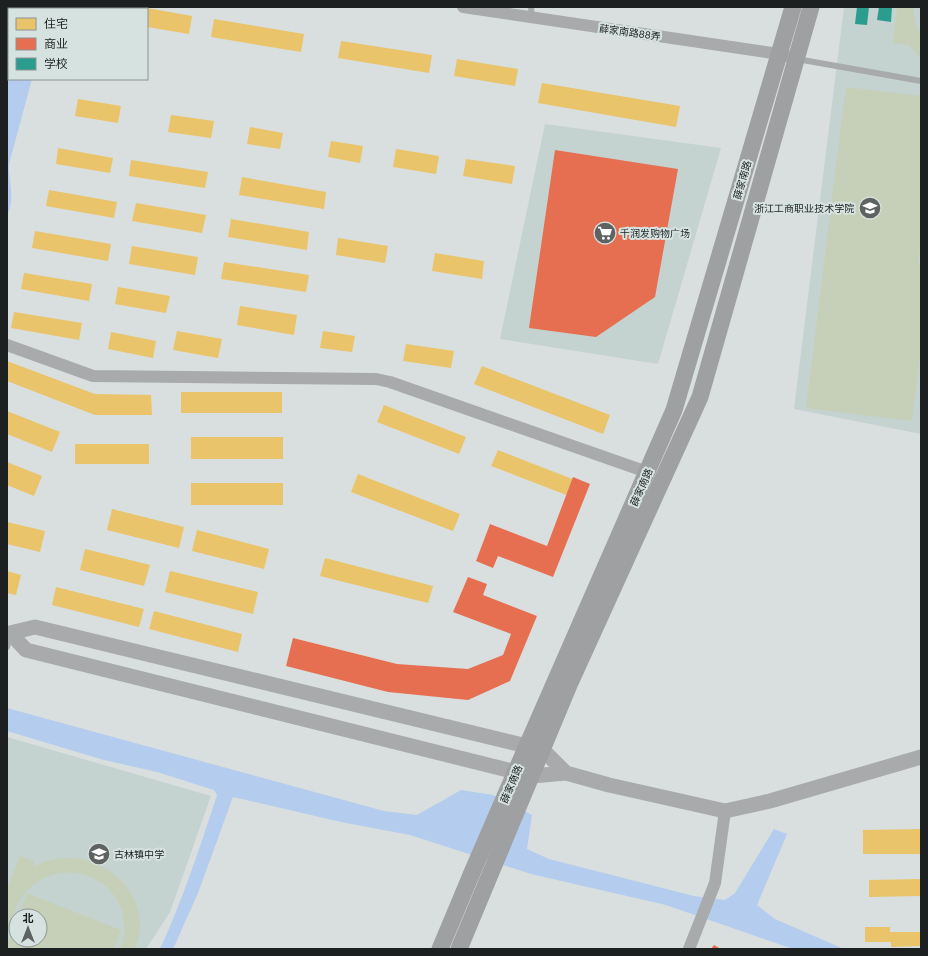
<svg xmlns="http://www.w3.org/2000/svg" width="928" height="956" font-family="'DM Sans','Noto Sans SC',sans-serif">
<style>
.built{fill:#c4d2d0;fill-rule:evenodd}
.green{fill:#c6d0b9}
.water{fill:#b4cced}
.homes{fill:#e9c46a}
.shops{fill:#e76f51}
.schools{fill:#2a9d8f}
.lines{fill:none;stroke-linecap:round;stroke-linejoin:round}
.service{stroke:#a8aaab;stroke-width:6}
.minor{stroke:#a8aaab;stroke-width:12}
.tertiary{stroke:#a8aaab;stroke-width:15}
.secondary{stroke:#9ea0a1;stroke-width:17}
.secondary-bridge{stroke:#9ea0a1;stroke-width:17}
.labels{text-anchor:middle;stroke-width:4;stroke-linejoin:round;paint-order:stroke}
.street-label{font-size:10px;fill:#1c2020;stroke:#d6e2e0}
.poi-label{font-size:10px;fill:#1c2020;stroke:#d6e2e0;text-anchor:start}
</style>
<rect width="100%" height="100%" fill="#d9dfde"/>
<path class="built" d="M 844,7 L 921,7 L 921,434 L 794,409 Z
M 545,124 L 721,148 L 658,364 L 500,339 Z
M 7,737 L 211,796 L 170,912 L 146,949 L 7,949 ZM 16,916 L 40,916 L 40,940 L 16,940 Z"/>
<path class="green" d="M 897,7 L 913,7 L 915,22 L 921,35 L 921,59 L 909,45 L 893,43 Z
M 846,87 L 921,96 L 921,239 L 918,265 L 921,266 L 921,348 L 912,421 L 806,408 Z
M 20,856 L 34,861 L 33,867 C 87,836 159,887 135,949 L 120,949 C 144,889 67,845 25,893 C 16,904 12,919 7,932 L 7,889 Z
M 27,893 L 121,930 L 114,949 L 7,949 L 7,944 L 16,922 L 16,940 L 40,940 L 40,916 L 18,916 Z"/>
<path class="water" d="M 9,71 L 9,79 L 32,79 L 9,164 C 8,181 16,199 7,215 L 7,79 Z
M 7,708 L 384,811 L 417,815 L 461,790 L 493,795 L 532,815 L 527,849 L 549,859 L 694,896 L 725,900 L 735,893 L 774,829 L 787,834 L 757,905 L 775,919 L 844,949 L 793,949 L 666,905 L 531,874 L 410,835 L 341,822 L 233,797 L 198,893 L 173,949 L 160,949 C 183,899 200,847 217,795 L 214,790 L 157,772 L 104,760 L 7,731 Z"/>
<path class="homes" d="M 99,7 L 138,7 L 145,8 L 99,9 Z
M 147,8 L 192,16 L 189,34 L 147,27 Z
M 214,19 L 304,34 L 301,52 L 211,37 Z
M 341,41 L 432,55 L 429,73 L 338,58 Z
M 457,59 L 518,69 L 515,86 L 454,76 Z
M 542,83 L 680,106 L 676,127 L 538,103 Z
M 78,99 L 121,106 L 118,123 L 75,116 Z
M 171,115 L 214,121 L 211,138 L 168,132 Z
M 250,127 L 283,133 L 280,149 L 247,144 Z
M 331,141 L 363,146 L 360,163 L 328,157 Z
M 58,148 L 113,158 L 110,173 L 56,164 Z
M 396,149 L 439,156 L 436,174 L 393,167 Z
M 466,159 L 515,166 L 512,184 L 463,176 Z
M 131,160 L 208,172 L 205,188 L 129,176 Z
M 242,177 L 326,192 L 324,209 L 239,195 Z
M 49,190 L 117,202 L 114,218 L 46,206 Z
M 136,203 L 206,215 L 202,233 L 132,221 Z
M 231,219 L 309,232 L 307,250 L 228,237 Z
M 35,231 L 111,244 L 108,261 L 32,248 Z
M 338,238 L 388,246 L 385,263 L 336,255 Z
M 132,246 L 198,257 L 195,275 L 129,264 Z
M 435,253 L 484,261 L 482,279 L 432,271 Z
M 224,262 L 309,275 L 306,292 L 221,279 Z
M 24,273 L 92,284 L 89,301 L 21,289 Z
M 118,287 L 170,296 L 166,313 L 115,304 Z
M 240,306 L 297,315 L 294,335 L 237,325 Z
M 14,312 L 82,323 L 79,340 L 11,328 Z
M 177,331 L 222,339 L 218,358 L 173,350 Z
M 323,331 L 355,336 L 352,352 L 320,348 Z
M 111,332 L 156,341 L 153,358 L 108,349 Z
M 406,344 L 454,351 L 451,368 L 403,361 Z
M 7,361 L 95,394 L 151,395 L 152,415 L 95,415 L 7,381 Z
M 482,366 L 610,415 L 603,434 L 474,384 Z
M 181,392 L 282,392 L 282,413 L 181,413 Z
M 384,405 L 466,437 L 459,454 L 377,422 Z
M 7,411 L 60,432 L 52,452 L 7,434 Z
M 191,437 L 283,437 L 283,459 L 191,459 Z
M 75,444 L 149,444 L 149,464 L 75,464 Z
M 498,450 L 580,482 L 574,498 L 491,466 Z
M 7,462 L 42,476 L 34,496 L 7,485 Z
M 358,474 L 460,514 L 453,531 L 351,492 Z
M 191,483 L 283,483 L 283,505 L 191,505 Z
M 112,509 L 184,527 L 179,548 L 107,530 Z
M 7,522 L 45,531 L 40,552 L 7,544 Z
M 491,527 L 552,549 L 546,566 L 484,544 Z
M 197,530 L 269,549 L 264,569 L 192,551 Z
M 85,549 L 150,565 L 144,586 L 80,570 Z
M 325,558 L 433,586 L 428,603 L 320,576 Z
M 7,571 L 21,575 L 16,595 L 7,593 Z
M 170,571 L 258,592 L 253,614 L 165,592 Z
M 56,587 L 144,609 L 139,627 L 52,605 Z
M 463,594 L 524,618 L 517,635 L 456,611 Z
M 154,611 L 242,634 L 238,652 L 149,629 Z
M 294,639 L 379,660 L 374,678 L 289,657 Z
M 404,667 L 468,673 L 467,691 L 402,686 Z
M 921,829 L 921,854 L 863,854 L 863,830 Z
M 921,879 L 921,896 L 869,897 L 869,880 Z
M 865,927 L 890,927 L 890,932 L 921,932 L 921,946 L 891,947 L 891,942 L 865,942 Z"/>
<path class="shops" d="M 555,150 L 678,169 L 655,297 L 596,337 L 529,328 Z
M 573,477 L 590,484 L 553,577 L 498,556 L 493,568 L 476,561 L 490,524 L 547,546 Z
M 468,577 L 487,584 L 483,595 L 537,616 L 510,681 L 468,700 L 388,692 L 286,666 L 293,638 L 397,664 L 468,669 L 503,655 L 511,634 L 453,612 Z
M 714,945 L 721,949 L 711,949 Z"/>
<path class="schools" d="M 857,7 L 869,7 L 867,25 L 855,24 Z
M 879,7 L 892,7 L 891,22 L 877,20 Z"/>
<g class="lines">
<path class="service" d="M 531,7 L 532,17
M 797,59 L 921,81
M 7,647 L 10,635"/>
<path class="minor" d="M 463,7 L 779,54 L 797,59
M 7,345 L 93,376 L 376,379 L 390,382 L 647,472
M 689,949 L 715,883 L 725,811"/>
<path class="tertiary" d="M 10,633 L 26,650 L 532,776 L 566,773 L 609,785 L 725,811 L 770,801 L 921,757
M 10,633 L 35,627 L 543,750 L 566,773"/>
<path class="secondary" d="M 516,771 L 674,410 L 793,7
M 440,949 L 471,875
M 459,949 L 569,685 L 700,397 L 811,7"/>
<path class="secondary-bridge" d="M 471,875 L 516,771"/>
</g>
<defs>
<g id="university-disc" transform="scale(1.15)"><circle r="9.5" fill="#5e6362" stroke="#d6e2e0"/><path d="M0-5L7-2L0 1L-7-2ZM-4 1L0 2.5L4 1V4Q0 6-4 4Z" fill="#fff"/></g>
<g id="supermarket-disc" transform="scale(1.15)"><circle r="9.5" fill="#5e6362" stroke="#d6e2e0"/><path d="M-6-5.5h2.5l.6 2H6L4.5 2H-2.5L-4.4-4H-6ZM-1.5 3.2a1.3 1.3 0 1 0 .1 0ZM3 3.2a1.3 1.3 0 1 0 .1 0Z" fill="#fff"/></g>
<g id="school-disc" transform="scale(1.15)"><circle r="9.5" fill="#5e6362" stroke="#d6e2e0"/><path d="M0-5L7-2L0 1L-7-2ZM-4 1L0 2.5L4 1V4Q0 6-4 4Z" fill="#fff"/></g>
</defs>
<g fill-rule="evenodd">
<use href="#university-disc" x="870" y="208"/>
<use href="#supermarket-disc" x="605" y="233"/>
<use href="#school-disc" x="99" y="854"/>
</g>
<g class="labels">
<g class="street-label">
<text transform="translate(630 32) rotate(8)" y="4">薛家南路88弄</text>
<text transform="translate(742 180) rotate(-74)" y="4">薛家南路</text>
<text transform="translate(641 487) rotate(-66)" y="4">薛家南路</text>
<text transform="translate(511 784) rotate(-67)" y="4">薛家南路</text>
</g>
<g class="poi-label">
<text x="854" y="212" text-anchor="end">浙江工商职业技术学院</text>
<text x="620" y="237">千润发购物广场</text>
<text x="114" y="858">古林镇中学</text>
</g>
</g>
<rect width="928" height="956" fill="none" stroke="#1c2020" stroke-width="16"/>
<rect x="8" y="8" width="140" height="72" fill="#d6e2e0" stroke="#8c9493"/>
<rect x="16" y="18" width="20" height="12" fill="#e9c46a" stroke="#8c9493"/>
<text x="44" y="28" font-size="12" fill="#1c2020">住宅</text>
<rect x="16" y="38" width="20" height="12" fill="#e76f51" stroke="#8c9493"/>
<text x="44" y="48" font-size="12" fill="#1c2020">商业</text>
<rect x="16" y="58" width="20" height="12" fill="#2a9d8f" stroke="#8c9493"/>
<text x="44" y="68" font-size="12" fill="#1c2020">学校</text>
<g transform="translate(28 928)"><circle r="19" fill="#d6e2e0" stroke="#8c9493"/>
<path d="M0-3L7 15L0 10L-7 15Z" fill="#5e6362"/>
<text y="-6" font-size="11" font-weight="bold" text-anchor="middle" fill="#1c2020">北</text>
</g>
</svg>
